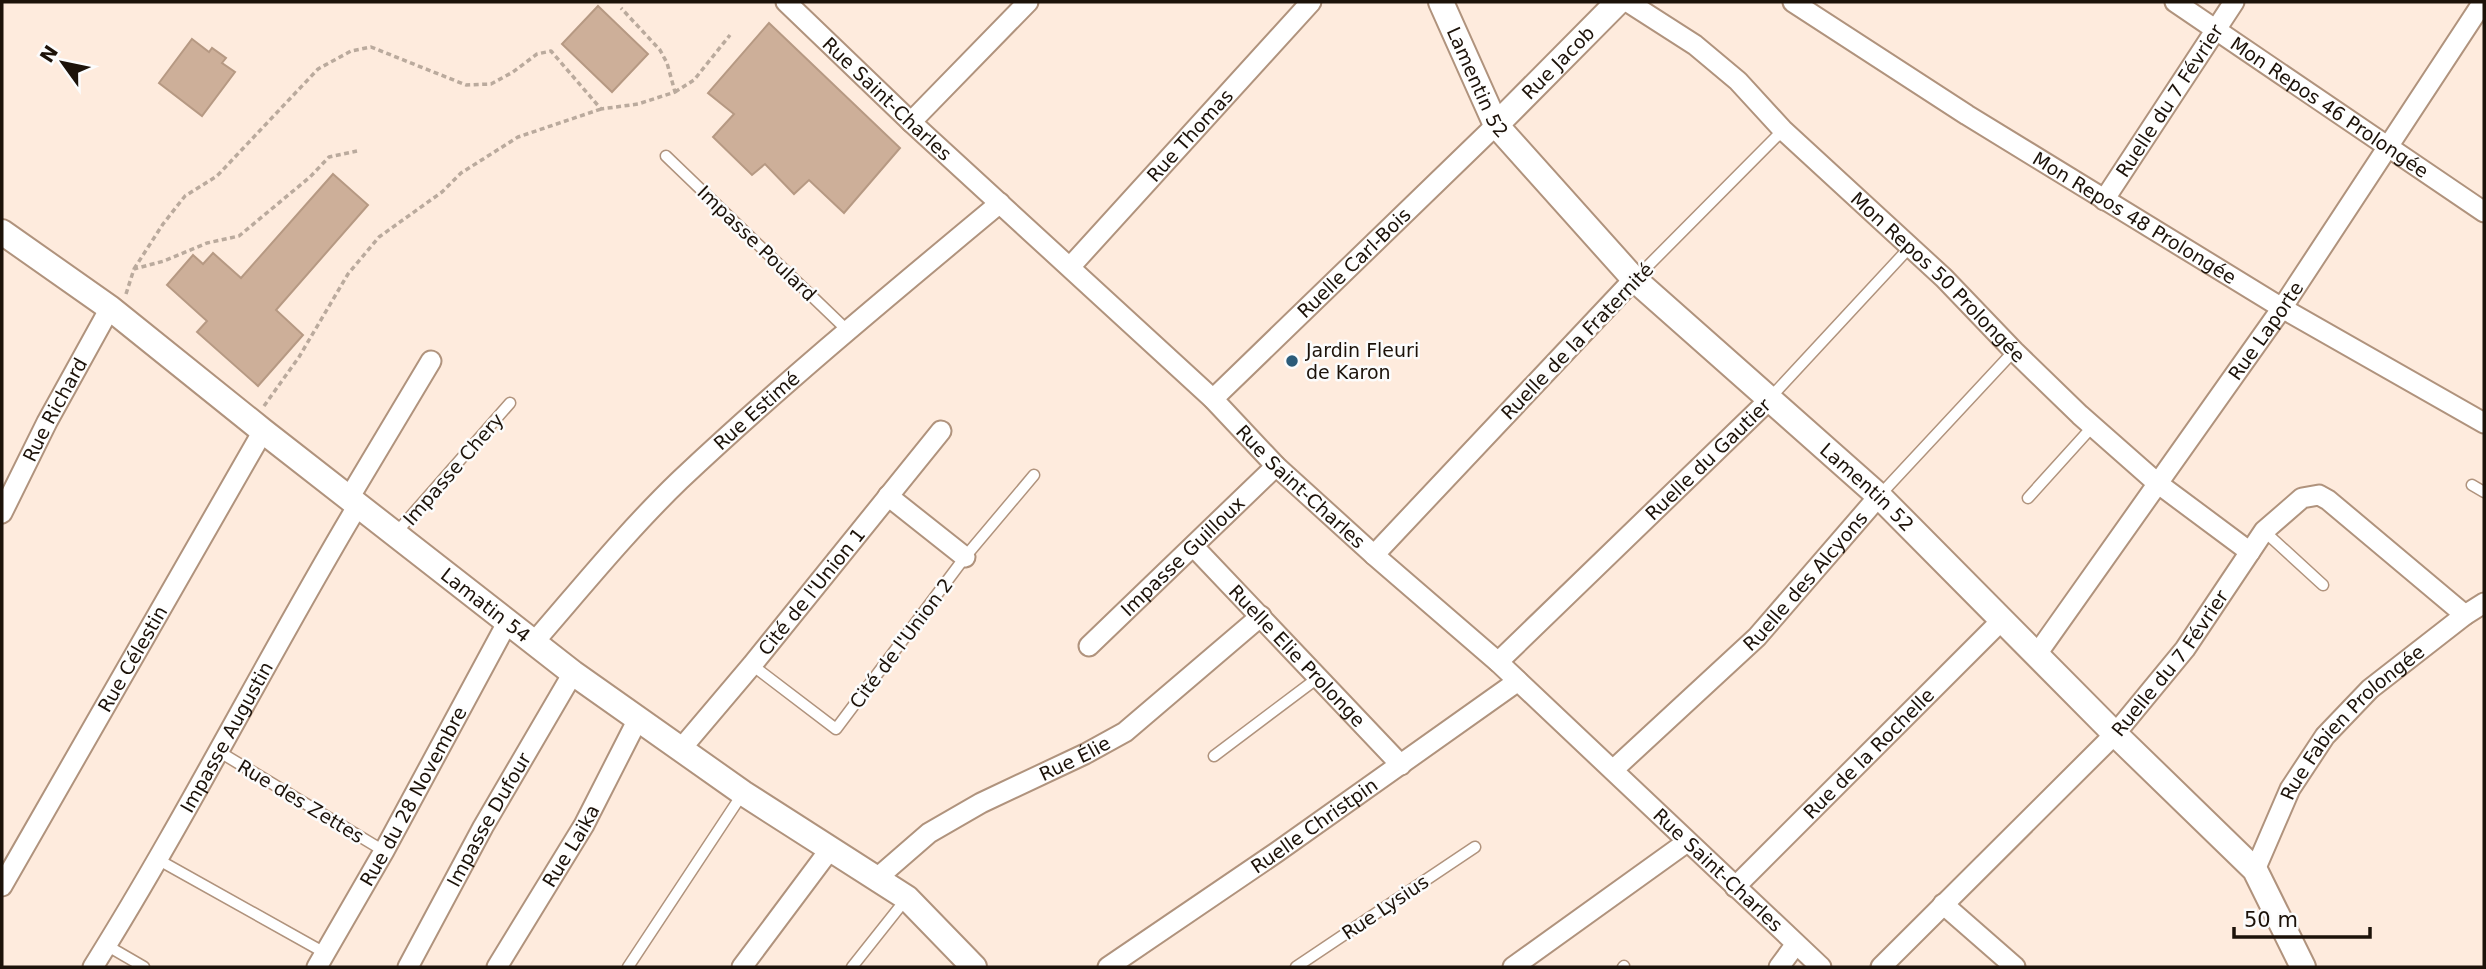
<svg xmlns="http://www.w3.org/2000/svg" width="2486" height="969" font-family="'DejaVu Sans',sans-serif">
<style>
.building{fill:#cdaf99;stroke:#b69983;stroke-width:2}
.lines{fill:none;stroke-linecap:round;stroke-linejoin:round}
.service-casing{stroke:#b0937d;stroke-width:13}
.minor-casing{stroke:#b0937d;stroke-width:23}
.tertiary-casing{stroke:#b0937d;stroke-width:28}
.path{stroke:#baaa9d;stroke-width:3.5;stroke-dasharray:5 3.5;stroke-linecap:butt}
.service{stroke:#fff;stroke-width:10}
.minor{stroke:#fff;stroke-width:19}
.tertiary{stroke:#fff;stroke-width:24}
.poi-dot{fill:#2b5b79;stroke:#fcfcfc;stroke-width:2.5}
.labels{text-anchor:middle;stroke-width:5;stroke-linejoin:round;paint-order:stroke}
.street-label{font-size:19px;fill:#1c1209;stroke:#fcfcfc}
.poi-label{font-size:19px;fill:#1c1209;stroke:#fcfcfc;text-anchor:start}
</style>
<rect width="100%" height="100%" fill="#feebdd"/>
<path class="building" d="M 598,6 L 648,54 L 612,92 L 562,44 Z
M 769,23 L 900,148 L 844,213 L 809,180 L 794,194 L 765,164 L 752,175 L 713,137 L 734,114 L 708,93 Z
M 192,39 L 209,52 L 212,48 L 226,58 L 222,63 L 235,72 L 202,116 L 159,83 Z
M 333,174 L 368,205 L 276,310 L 303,335 L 258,386 L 197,332 L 207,321 L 167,285 L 193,255 L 203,264 L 213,253 L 241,278 Z"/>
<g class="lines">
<g class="service-casing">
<path id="service" d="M 666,156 L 847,330
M 1635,279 L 1783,130
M 1770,398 L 1910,247
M 2472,485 L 2484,492
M 1879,496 L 2014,351
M 2028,498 L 2093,426
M 2264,531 L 2323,585
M 396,533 L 510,403
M 752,665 L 836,729 L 965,557 L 1034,475
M 218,751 L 384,851
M 1214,756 L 1319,677
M 157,859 L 325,953
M 106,945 L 144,967
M 628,967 L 743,793
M 852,967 L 906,899
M 1296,967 L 1475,847
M 1623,967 L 1624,966"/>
</g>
<g class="minor-casing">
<g id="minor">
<path id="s1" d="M 786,2 L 911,122 L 1213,399 L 1276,466 L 1374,555 L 1498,662 L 1821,967"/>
<path id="s2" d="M 1628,2 L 1695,45 L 1738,81 L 1783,130 L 1944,278 L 2014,351 L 2080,415 L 2156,482 L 2250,552"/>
<path id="s3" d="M 1793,2 L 1967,115 L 2282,308 L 2484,423"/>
<path id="s4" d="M 2175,2 L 2484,212"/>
<path d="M 911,122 L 1028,2"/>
<path id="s5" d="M 2104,200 L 2234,2"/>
<path id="s6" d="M 1070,267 L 1311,2"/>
<path id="s7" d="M 1213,399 L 1496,125"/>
<path d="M 888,496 L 965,557"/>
<path d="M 349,498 L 431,361"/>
<path id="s8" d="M 2,513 L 47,422 L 110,308"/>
<path id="s9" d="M 1194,547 L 1401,765"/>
<path d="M 1374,555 L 1634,279"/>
<path id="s10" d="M 535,641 C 582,587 628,530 680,480 C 783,383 892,293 1000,203"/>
<path id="s11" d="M 1089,646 L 1276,466"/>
<path id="s12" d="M 2037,654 L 2282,308 L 2483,2"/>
<path id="s13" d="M 1498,662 L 1770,399"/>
<path id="s14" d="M 680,750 L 752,665 L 941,431"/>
<path id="s15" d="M 1613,770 L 1757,637 L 1879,496"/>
<path id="s16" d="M 2255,870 L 2290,789 L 2325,736 L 2370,689 L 2465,615 L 2484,603"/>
<path id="s17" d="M 876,879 L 929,833 L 981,803 L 1085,754 L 1125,732 L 1261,616"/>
<path id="s18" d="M 2,886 L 263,431"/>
<path id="s19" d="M 1735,887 L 2003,619"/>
<path d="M 1943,904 L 2015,967"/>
<path id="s20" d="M 93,967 C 187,817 267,657 358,505"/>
<path id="s21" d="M 317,967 L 384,851 L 507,623"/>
<path id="s22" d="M 408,967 L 483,827 L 573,673"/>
<path id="s23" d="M 497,967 L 584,825 L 638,719"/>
<path d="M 742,967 L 831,848"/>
<path id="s24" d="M 1108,967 L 1277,852 L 1518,681"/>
<path d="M 1513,967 L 1687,842"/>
<path d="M 1779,967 L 1796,944"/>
<path id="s25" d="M 1881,967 L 2115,734 L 2185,649 L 2264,531 L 2302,498 L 2319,495 L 2328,500 L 2465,615"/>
</g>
</g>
<g class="tertiary-casing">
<g id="tertiary">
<path id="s26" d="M 1441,2 L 1496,125 L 1634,279 L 1879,496 L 2115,734 L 2255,870 L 2303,967"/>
<path id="s27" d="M 1496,125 L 1618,2"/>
<path id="s28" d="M 2,232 L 110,308 L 263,431 L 573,673 L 743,793 L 907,898 L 974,967"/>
</g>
</g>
<path class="path" d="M 675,92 L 694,80 L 730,35
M 134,269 L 163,224 L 185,196 L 217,176 L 318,69 L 351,51 L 371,47 L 466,85 L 491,84 L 513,72 L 537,54 L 551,51 L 601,109 L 638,104 L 675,92 L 667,63 L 660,50 L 621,8
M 126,294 L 134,269 L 164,261 L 207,243 L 239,236 L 310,177 L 329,157 L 357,151
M 264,406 L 299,357 L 348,274 L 379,237 L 442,192 L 461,173 L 518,137 L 601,109"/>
<use href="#service" class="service"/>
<use href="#minor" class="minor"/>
<use href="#tertiary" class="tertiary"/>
</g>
<circle class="poi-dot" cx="1292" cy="361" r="7"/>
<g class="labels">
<g class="street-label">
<text dy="7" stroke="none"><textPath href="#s27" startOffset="88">Rue Jacob</textPath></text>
<text dy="7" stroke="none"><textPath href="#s26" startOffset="88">Lamentin 52</textPath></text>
<text dy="7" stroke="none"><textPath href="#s1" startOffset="140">Rue Saint-Charles</textPath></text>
<text dy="7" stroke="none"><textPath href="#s5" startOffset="119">Ruelle du 7 Février</textPath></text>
<text dy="7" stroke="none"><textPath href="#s4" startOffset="187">Mon Repos 46 Prolongée</textPath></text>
<text dy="7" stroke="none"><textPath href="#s6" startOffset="178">Rue Thomas</textPath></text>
<text dy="7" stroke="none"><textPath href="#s3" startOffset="404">Mon Repos 48 Prolongée</textPath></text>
<text transform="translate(757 243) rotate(44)" y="7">Impasse Poulard</text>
<text dy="7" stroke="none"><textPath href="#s7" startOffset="196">Ruelle Carl-Bois</textPath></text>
<text dy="7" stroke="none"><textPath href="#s2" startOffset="416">Mon Repos 50 Prolongée</textPath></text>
<text dy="7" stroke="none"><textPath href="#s12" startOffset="396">Rue Laporte</textPath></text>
<text transform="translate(1577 341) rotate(-46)" y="7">Ruelle de la Fraternité</text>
<text dy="7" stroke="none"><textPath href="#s8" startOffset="116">Rue Richard</textPath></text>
<text dy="7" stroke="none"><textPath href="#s10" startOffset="320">Rue Estimé</textPath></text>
<text dy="7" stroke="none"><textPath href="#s13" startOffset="292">Ruelle du Gautier</textPath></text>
<text transform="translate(453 469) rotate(-49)" y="7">Impasse Chery</text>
<text dy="7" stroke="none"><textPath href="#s1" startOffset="707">Rue Saint-Charles</textPath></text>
<text dy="7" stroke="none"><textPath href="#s26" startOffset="654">Lamentin 52</textPath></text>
<text dy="7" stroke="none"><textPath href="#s11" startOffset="130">Impasse Guilloux</textPath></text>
<text dy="7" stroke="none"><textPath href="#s15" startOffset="270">Ruelle des Alcyons</textPath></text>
<text dy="7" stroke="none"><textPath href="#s14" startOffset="206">Cité de l'Union 1</textPath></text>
<text dy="7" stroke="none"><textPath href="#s28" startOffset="611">Lamatin 54</textPath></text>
<text transform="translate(901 643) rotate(-53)" y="7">Cité de l'Union 2</text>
<text dy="7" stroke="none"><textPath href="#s9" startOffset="150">Ruelle Elie Prolonge</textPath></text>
<text dy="7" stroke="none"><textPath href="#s18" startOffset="262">Rue Célestin</textPath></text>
<text dy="7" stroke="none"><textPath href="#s25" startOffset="420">Ruelle du 7 Février</textPath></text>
<text dy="7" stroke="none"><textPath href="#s16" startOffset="180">Rue Fabien Prolongée</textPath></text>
<text dy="7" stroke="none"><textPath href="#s20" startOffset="266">Impasse Augustin</textPath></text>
<text dy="7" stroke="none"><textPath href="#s19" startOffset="189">Rue de la Rochelle</textPath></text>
<text dy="7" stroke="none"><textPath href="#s17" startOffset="234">Rue Élie</textPath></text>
<text dy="7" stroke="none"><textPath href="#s21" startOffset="196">Rue du 28 Novembre</textPath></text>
<text transform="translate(301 801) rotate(31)" y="7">Rue des Zettes</text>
<text dy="7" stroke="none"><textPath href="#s22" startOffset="168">Impasse Dufour</textPath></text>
<text dy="7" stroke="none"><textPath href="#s24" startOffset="250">Ruelle Christpin</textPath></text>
<text dy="7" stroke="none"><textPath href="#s23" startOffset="142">Rue Laika</textPath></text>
<text dy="7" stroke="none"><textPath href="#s1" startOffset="1274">Rue Saint-Charles</textPath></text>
<text transform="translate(1385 907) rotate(-34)" y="7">Rue Lysius</text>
</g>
<g class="poi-label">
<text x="1306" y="357">Jardin Fleuri<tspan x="1306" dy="22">de Karon</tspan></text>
</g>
</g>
<rect width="2486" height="969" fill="none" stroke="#1c1209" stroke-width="7"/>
<g transform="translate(63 63) rotate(303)" stroke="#fcfcfc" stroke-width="5" paint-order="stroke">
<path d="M0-5L12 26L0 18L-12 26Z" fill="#1c1209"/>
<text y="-10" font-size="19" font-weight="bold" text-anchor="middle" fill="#1c1209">N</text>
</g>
<path d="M2234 927v10h136v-10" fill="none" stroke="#1c1209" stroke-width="3.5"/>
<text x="2244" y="927" font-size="21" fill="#1c1209" stroke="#fcfcfc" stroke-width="5" paint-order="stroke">50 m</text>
</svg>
